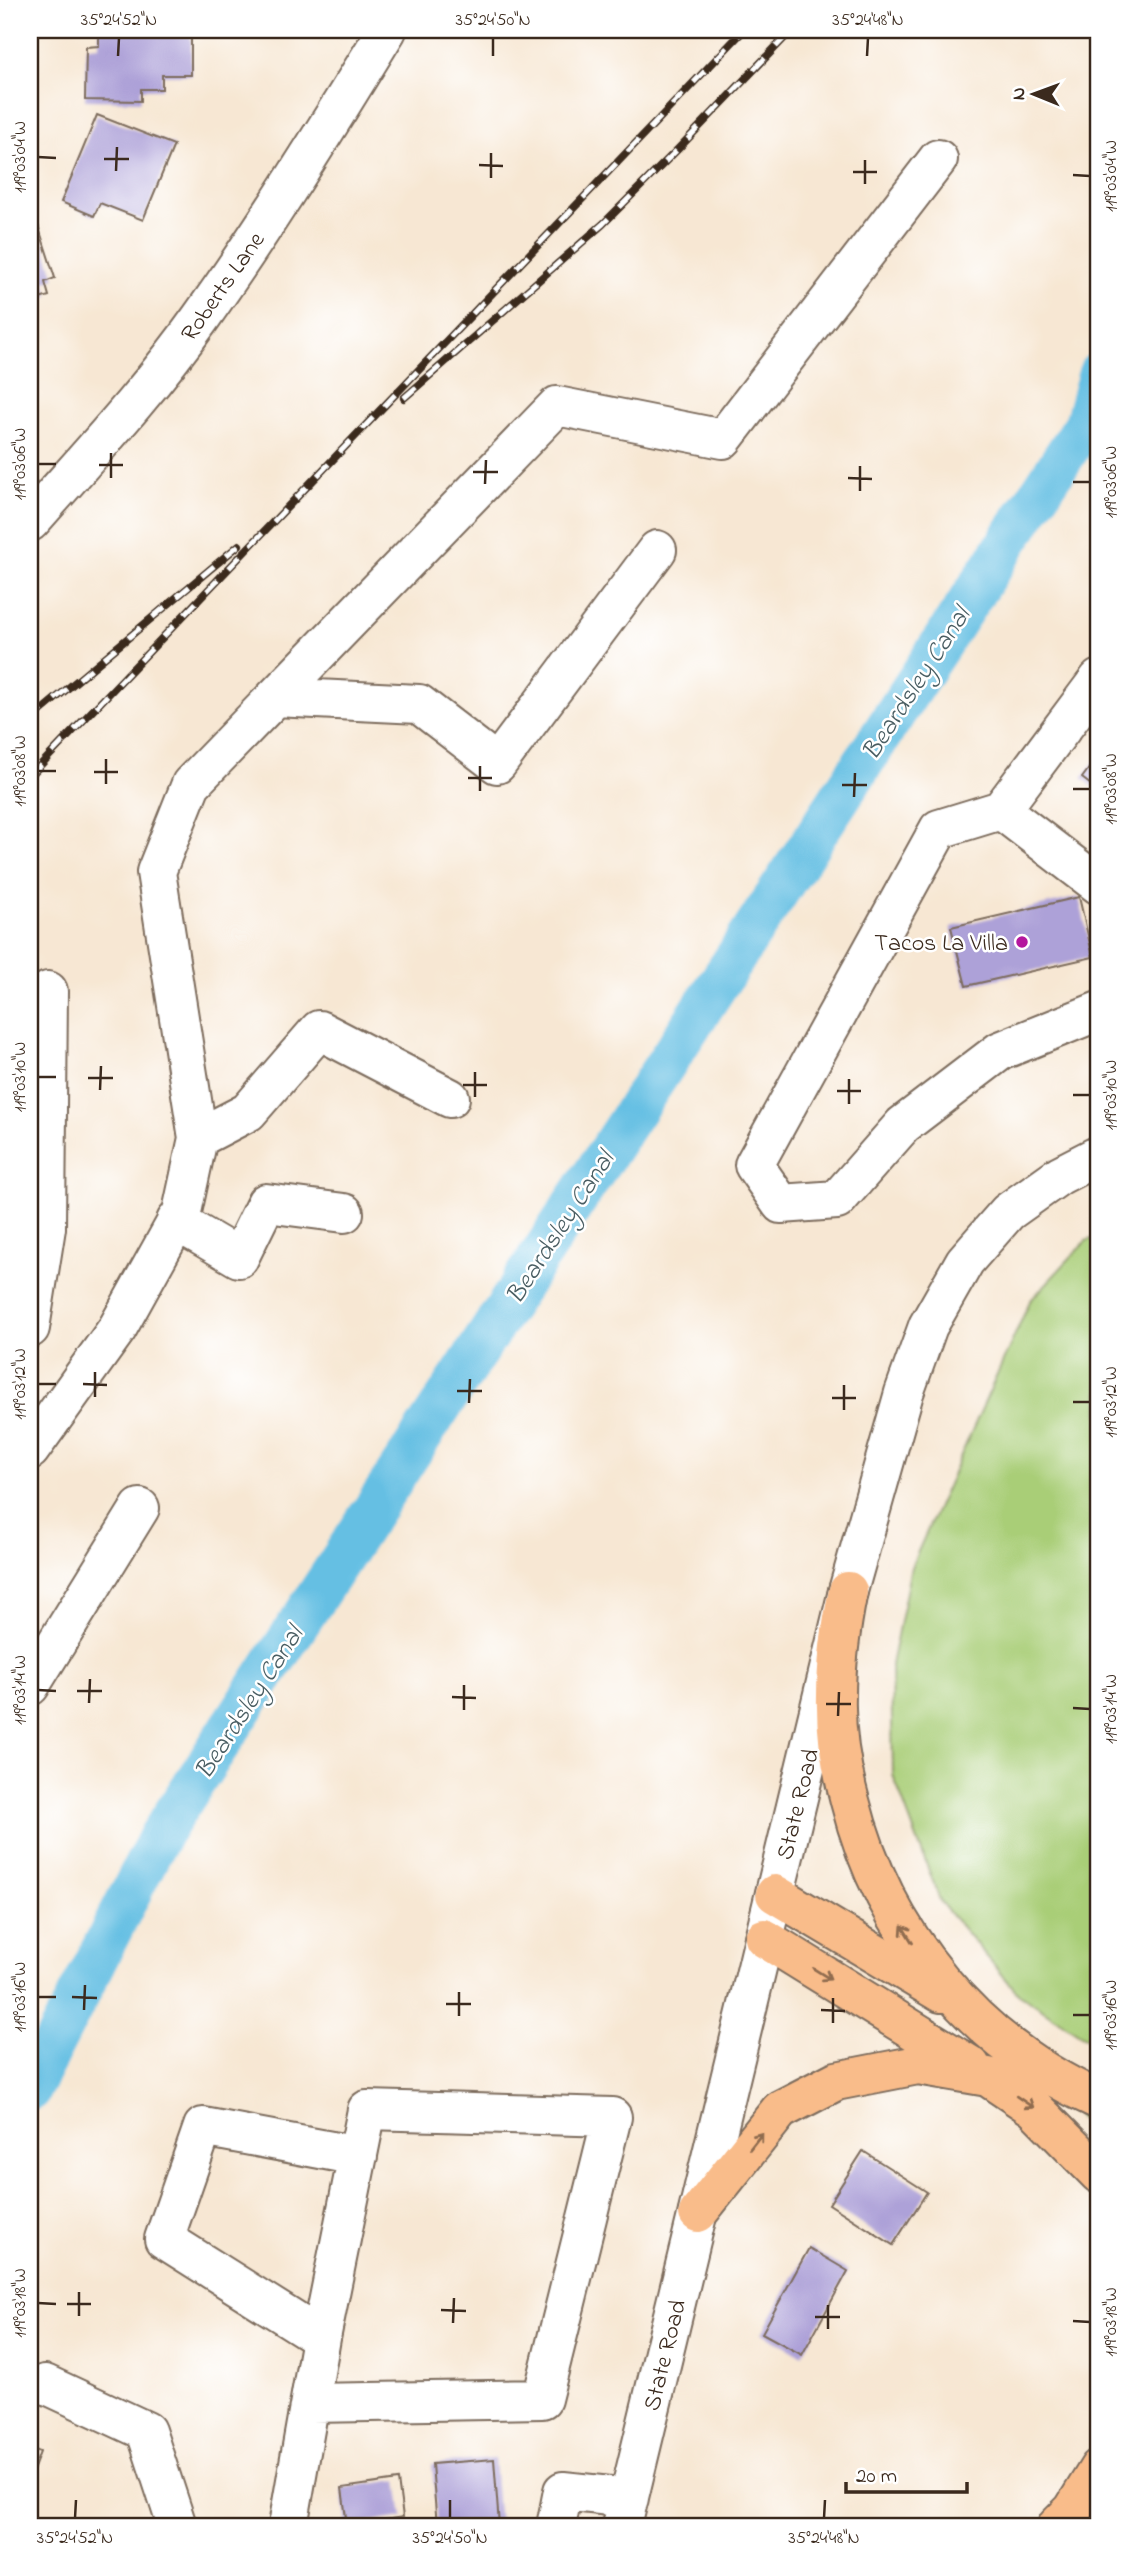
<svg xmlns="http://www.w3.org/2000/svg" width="1129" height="2556" font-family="'Indie Flower',sans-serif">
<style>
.green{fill:#a9ce77;stroke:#727c4a;stroke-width:2}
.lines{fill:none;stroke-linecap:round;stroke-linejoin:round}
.canal{stroke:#65bfe3;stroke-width:42}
.building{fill:#ada1d8}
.minor-casing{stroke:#7d6c5d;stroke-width:42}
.highway-casing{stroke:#7d6c5d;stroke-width:42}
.minor{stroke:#fff;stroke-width:38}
.highway{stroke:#f9bc8a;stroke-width:38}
.rail-casing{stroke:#3b2a1e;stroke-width:8}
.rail{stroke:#fff;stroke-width:5;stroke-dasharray:16;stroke-linecap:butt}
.oneway{stroke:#906c4f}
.ticks{fill:none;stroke:#3b2a1e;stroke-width:2.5}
.poi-dot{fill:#b5179e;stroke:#fff;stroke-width:2.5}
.labels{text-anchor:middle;stroke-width:5;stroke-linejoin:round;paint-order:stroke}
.street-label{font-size:24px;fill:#3b2a1e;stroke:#fff}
.poi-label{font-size:24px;fill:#3b2a1e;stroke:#fff;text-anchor:end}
.water-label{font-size:26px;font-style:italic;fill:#4a5e63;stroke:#fff}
.neatline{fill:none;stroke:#3b2a1e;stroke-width:2.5}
.ticks-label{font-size:18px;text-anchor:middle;fill:#3b2a1e}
</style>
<rect width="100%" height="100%" fill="#fff"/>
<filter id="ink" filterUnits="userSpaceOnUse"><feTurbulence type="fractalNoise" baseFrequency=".0143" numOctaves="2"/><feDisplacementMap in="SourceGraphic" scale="14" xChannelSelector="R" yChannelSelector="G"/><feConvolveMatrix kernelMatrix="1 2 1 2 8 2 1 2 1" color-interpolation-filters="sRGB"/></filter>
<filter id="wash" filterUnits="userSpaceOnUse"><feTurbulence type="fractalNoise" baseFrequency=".00686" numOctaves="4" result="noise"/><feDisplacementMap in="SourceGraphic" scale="28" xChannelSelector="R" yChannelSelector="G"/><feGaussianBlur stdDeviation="1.57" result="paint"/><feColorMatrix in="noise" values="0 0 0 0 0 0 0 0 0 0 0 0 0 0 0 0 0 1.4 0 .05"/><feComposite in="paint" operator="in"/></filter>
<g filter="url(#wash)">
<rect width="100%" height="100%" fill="#f7e7d3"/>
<path class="green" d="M 1099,1237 L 1099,2044 L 1081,2035 L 1018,1993 L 941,1903 L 893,1775 L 891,1665 L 911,1567 L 1030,1301 L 1086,1241 Z
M 1082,2108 L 1099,2116 L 1099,2139 L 1077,2115 Z"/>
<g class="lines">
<path class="canal" d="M 30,2090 L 160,1835 L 1085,424 L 1099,373"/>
</g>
<g id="blocks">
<path class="building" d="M 99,30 L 191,30 L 191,75 L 162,75 L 162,89 L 141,89 L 141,101 L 85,100 L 86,47 L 99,46 Z
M 97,115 L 174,145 L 143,220 L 100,203 L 94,216 L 61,202 Z
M 37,222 L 55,278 L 45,282 L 49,296 L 30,302 L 30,224 Z
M 1099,755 L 1099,791 L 1082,778 Z
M 1079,897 L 1093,957 L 966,986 L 951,927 Z
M 863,2151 L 927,2192 L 893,2245 L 829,2204 Z
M 809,2248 L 848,2271 L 802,2355 L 762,2333 Z
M 30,2448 L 40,2452 L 30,2479 Z
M 494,2459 L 499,2526 L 437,2526 L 432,2464 Z
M 398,2480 L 403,2517 L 347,2526 L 342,2488 Z"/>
</g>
</g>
<g filter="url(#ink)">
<use href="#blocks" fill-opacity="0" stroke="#7d6c5d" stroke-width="2"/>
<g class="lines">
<g class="minor-casing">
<path id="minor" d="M 30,522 C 88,456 149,391 200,319 C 267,225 327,128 387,30
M 1099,679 L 1001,810 L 939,829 L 754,1165 L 781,1204 L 837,1200 L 903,1125 L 1000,1051 L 1099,1011
M 275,697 L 419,704 L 497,764 L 657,550
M 1001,810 L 1099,885
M 198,1138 L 248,1112 L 319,1030 L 450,1098
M 176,1221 L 239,1258 L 266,1203 L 344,1213
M 30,1328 L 46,1228 L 48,991
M 30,1450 L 117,1329 L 182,1212 L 198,1138 L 156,872 L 191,784 L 557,406 L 723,439 L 938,159
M 30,1686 L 140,1508
M 321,2338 L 164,2239 L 203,2127 L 358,2156
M 45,2384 L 146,2431 L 177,2526
M 288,2526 L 321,2338 L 367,2110 L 612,2117 L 542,2399 L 311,2403
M 556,2526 L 563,2491 L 629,2498
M 622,2526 L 848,1591 L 904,1393 L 928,1326 L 965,1261 L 1008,1212 L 1060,1175 L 1099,1155"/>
</g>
<g class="highway-casing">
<path id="highway" d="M 848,1591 C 841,1626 836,1661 836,1696 C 835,1731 841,1768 850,1801 C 883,1933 975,2045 1099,2100
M 775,1894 L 941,1993
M 764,1938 L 971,2066
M 698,2213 L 780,2110 L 836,2081 L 918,2065 L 988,2077 L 1034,2108 L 1099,2174
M 1057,2526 L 1073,2510 L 1099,2468"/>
</g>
<use href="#minor" class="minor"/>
<use href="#highway" class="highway"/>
<g class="rail-casing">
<path id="rail" d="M 404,398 L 603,224 L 678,149 L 792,30
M 30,720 L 239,545
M 30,776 L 744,30"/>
</g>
<use href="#rail" class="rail"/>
</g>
<defs><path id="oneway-shaft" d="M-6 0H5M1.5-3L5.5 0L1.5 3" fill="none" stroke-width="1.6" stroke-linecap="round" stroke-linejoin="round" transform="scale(1.75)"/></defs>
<g class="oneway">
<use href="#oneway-shaft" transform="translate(907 1934) rotate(-122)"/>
<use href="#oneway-shaft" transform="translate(822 1974) rotate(32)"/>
<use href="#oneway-shaft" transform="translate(1025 2102) rotate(34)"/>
<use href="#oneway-shaft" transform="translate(756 2141) rotate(-52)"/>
</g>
</g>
<path class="ticks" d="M 118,56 L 119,38M 493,56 L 493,38M 867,56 L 868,38M 38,157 L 56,158M 104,159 L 129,159M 479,165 L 503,166M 116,171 L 117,147M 853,172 L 877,172M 1073,175 L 1090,176M 491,178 L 491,153M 865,184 L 865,160M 38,464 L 56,464M 99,465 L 123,465M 473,472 L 498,472M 111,478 L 111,453M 848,478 L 872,479M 1073,482 L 1090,482M 485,484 L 486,460M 860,491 L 860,466M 38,771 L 56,771M 94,772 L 118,772M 468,778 L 492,778M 106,784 L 106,759M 842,785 L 867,785M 1073,789 L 1090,789M 480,791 L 480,766M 854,797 L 855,773M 38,1077 L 56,1077M 88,1078 L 113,1078M 463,1085 L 487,1085M 100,1090 L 101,1066M 837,1091 L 861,1091M 1073,1095 L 1090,1095M 475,1097 L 475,1072M 849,1104 L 849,1079M 38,1384 L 56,1384M 83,1384 L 107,1385M 457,1391 L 482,1391M 95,1397 L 95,1372M 832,1398 L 856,1398M 1073,1402 L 1090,1402M 469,1403 L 470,1379M 844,1410 L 844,1385M 38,1690 L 56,1691M 77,1691 L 102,1691M 452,1697 L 476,1698M 89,1703 L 90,1679M 826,1704 L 851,1704M 1073,1708 L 1090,1709M 464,1710 L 464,1685M 838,1716 L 839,1692M 38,1997 L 56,1997M 72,1997 L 97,1998M 446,2004 L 471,2004M 84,2010 L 85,1985M 821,2010 L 845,2011M 1073,2015 L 1090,2015M 459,2016 L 459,1992M 833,2023 L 833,1998M 38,2303 L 56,2304M 67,2304 L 91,2304M 441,2310 L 466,2311M 79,2316 L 79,2292M 815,2317 L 840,2317M 1073,2321 L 1090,2322M 453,2323 L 454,2298M 828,2329 L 828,2305M 75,2518 L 76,2500M 450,2518 L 450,2500M 824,2518 L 825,2500"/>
<circle class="poi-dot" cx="1022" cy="942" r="7"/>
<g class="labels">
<g class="street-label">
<text transform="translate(222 286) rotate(-55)" y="8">Roberts Lane</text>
<text transform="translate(797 1804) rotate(-76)" y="8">State Road</text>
<text transform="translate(664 2355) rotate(-76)" y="8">State Road</text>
</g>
<g class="poi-label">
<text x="1008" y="950">Tacos La Villa</text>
</g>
<g class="water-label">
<text transform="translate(915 683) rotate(-57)" y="9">Beardsley Canal</text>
<text transform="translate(559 1227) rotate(-57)" y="9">Beardsley Canal</text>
<text transform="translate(248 1702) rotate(-57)" y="9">Beardsley Canal</text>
</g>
</g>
<rect width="1129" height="2556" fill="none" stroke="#fff" stroke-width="77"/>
<g transform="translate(1034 94) rotate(271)" stroke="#ffffff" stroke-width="5" paint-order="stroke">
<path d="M0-5L12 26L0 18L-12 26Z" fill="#3b2a1e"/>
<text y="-10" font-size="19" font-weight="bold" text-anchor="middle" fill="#3b2a1e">N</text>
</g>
<path d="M846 2482v10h121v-10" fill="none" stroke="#3b2a1e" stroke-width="3.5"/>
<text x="856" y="2482" font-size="21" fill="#3b2a1e" stroke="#ffffff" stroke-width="5" paint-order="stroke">20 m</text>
<rect x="38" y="38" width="1052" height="2480" class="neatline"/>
<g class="ticks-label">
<text x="119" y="25">35°24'52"N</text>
<text x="493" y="25">35°24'50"N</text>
<text x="868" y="25">35°24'48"N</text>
<text transform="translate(19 157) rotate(-90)" y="6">119°03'04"W</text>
<text transform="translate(1110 176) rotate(-90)" y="6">119°03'04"W</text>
<text transform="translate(19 464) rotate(-90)" y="6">119°03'06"W</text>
<text transform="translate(1110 482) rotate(-90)" y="6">119°03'06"W</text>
<text transform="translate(19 771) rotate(-90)" y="6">119°03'08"W</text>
<text transform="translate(1110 789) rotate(-90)" y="6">119°03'08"W</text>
<text transform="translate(19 1077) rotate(-90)" y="6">119°03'10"W</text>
<text transform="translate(1110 1095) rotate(-90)" y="6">119°03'10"W</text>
<text transform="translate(19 1384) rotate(-90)" y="6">119°03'12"W</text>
<text transform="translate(1110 1402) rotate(-90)" y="6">119°03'12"W</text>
<text transform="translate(19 1690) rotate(-90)" y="6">119°03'14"W</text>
<text transform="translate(1110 1709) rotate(-90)" y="6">119°03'14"W</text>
<text transform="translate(19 1997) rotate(-90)" y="6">119°03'16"W</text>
<text transform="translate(1110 2015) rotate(-90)" y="6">119°03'16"W</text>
<text transform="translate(19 2303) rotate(-90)" y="6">119°03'18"W</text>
<text transform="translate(1110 2322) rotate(-90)" y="6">119°03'18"W</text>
<text x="75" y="2543">35°24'52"N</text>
<text x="450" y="2543">35°24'50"N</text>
<text x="824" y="2543">35°24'48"N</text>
</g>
</svg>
